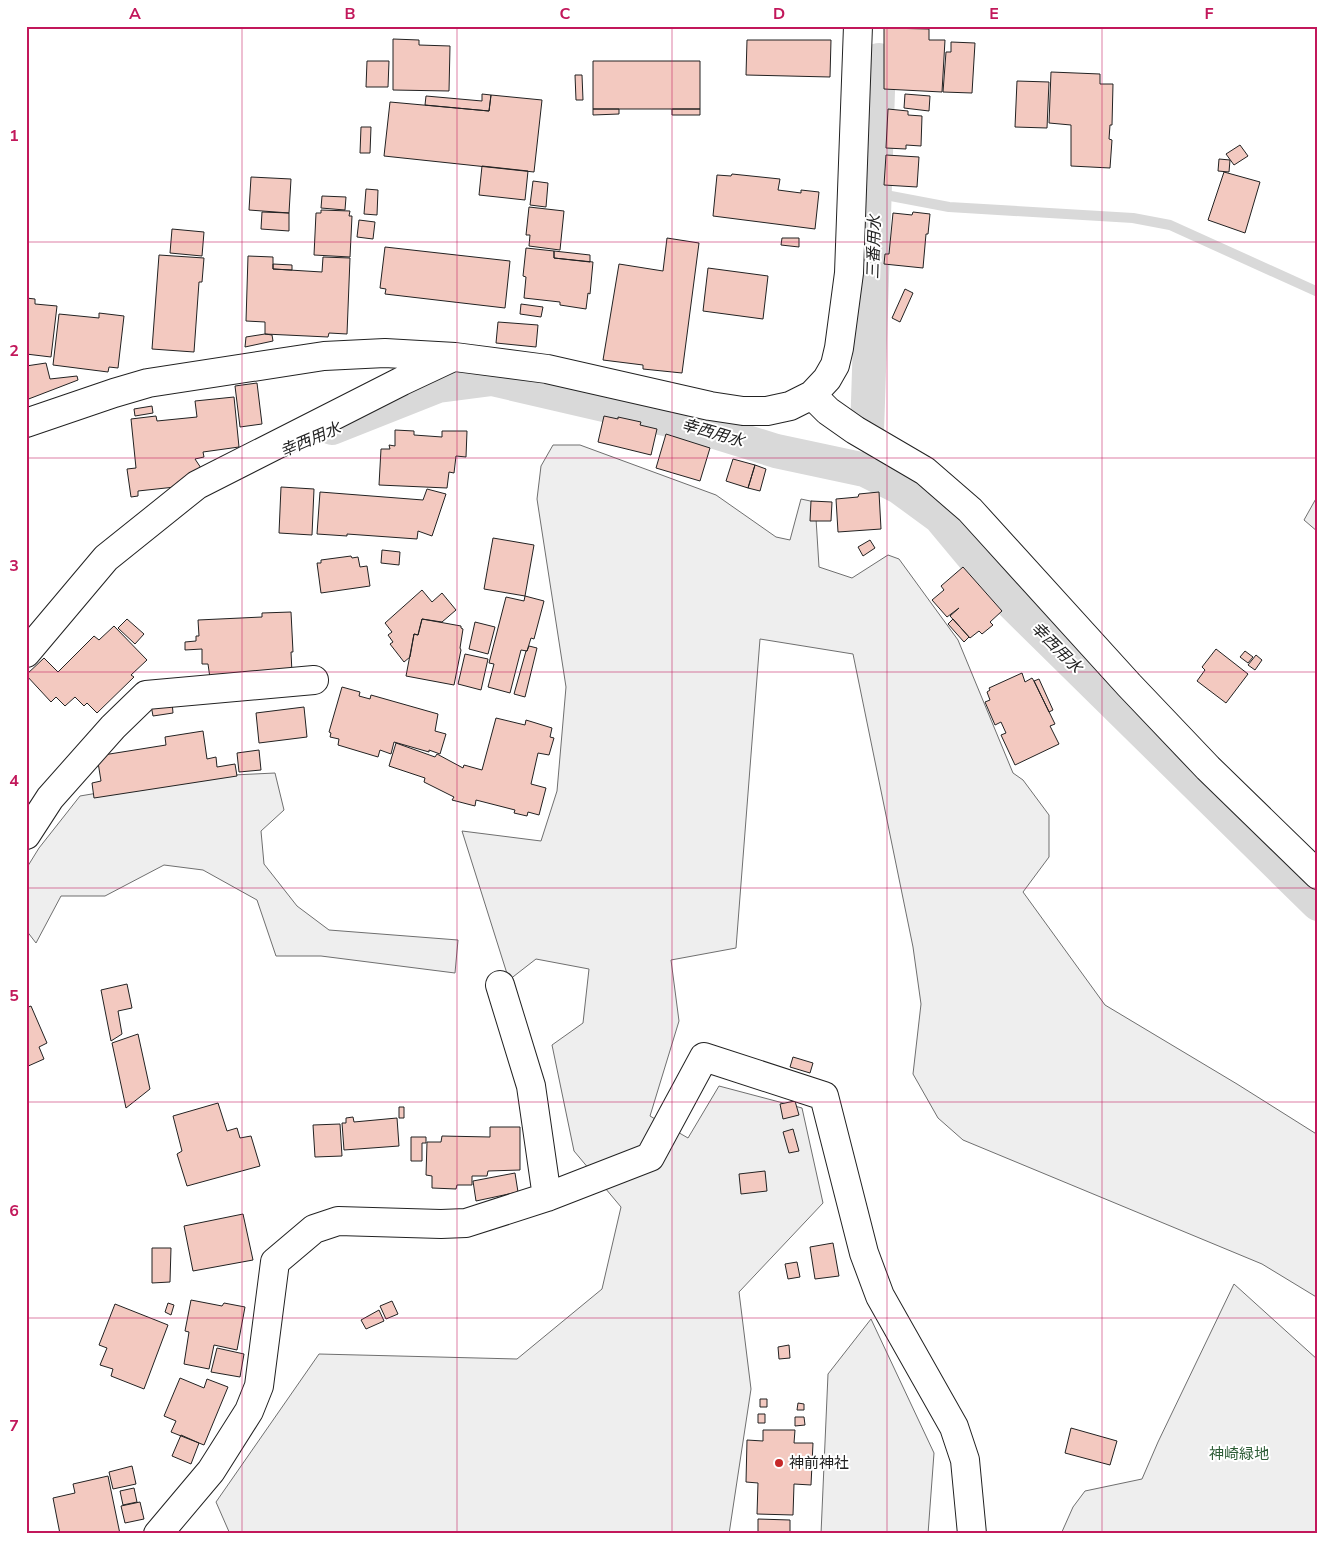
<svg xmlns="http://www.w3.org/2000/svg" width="1344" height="1560" font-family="'Nunito Sans','Noto Sans JP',sans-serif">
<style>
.green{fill:#eee;stroke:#6f6f6f}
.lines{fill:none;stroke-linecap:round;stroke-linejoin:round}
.stream{stroke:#d9d9d9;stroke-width:10}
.canal{stroke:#d9d9d9;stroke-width:34}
.building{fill:#f3c9c0;stroke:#222}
.minor-casing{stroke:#222;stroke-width:30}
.minor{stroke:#fff;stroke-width:28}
.grid{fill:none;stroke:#c2185b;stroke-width:1;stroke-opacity:0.55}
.poi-dot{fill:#c62828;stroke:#fff;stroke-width:2}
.labels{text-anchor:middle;stroke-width:4;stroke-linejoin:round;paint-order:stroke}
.park-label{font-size:15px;fill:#2f5e38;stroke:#fff}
.poi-label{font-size:15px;fill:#222;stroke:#fff;text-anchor:start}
.water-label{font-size:16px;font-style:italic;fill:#222;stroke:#fff}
.neatline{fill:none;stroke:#c2185b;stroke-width:2}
.grid-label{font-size:16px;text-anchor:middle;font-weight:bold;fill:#c2185b}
</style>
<rect width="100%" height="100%" fill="#fff"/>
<path class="green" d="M 553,445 L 580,445 L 716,495 L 776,537 L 790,540 L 801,499 L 815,502 L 819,567 L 852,578 L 888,555 L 899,559 L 958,640 L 1013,773 L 1023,780 L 1049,815 L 1049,857 L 1023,892 L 1105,1005 L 1237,1084 L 1318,1135 L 1318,1298 L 1262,1264 L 963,1140 L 938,1118 L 913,1074 L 921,1004 L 913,947 L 853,654 L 760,639 L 736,948 L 671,960 L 679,1021 L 650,1116 L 688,1138 L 719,1086 L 802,1108 L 823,1203 L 739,1292 L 751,1389 L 729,1534 L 230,1534 L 216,1502 L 319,1354 L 517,1359 L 602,1289 L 621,1207 L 574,1151 L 552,1045 L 583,1023 L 589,969 L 536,959 L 509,980 L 462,831 L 541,841 L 557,791 L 566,687 L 537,499 L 541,466 Z
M 1318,495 L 1318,532 L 1304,520 Z
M 275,773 L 284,810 L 261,831 L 264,864 L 297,906 L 329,930 L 458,940 L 455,973 L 321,956 L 276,956 L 257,900 L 203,870 L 164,865 L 105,896 L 61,896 L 36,943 L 26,930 L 26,869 L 39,848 L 80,796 L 192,777 Z
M 1234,1284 L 1318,1360 L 1318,1534 L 1061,1534 L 1073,1507 L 1085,1491 L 1142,1479 L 1158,1442 Z
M 871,1319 L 934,1453 L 928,1534 L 821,1534 L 828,1374 Z"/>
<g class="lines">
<path class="stream" d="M 875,193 L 949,207 L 1133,218 L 1170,225 L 1318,292"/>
<path class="canal" d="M 332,428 L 438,386 L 492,379 L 699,427 L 776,451 L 865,470 L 899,487 L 940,517 L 1010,601 L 1318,904
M 867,433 L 879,60"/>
</g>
<path class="building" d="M 884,28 L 929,29 L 929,40 L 945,40 L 942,92 L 884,89 Z
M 393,39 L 419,40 L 419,45 L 450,46 L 449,91 L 393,90 Z
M 747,40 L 831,40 L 830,77 L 746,75 Z
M 951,42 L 975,43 L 972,93 L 943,92 L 946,52 L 951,52 Z
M 367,61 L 389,61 L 388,87 L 366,87 Z
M 593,61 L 700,61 L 700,109 L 593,109 Z
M 1051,72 L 1100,74 L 1100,84 L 1113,84 L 1112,125 L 1110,125 L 1109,139 L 1112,140 L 1110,168 L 1071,166 L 1071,125 L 1049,123 Z
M 575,75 L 582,75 L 583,100 L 576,100 Z
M 1017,81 L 1049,82 L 1047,128 L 1015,127 Z
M 482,94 L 491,95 L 489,111 L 425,105 L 426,96 L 482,101 Z
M 905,94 L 930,96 L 929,111 L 904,108 Z
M 491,95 L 542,100 L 534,172 L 384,156 L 390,102 L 489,111 Z
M 593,109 L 619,109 L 619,114 L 593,115 Z
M 672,109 L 700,109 L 700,115 L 672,115 Z
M 888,109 L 908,111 L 908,115 L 922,116 L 921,146 L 906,145 L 906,149 L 886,148 Z
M 361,127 L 371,127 L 370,153 L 360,153 Z
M 1240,145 L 1248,156 L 1234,165 L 1226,154 Z
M 886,155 L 919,157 L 917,187 L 884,185 Z
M 1219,159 L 1230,160 L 1229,172 L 1218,171 Z
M 482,166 L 528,171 L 525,200 L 479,195 Z
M 1224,172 L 1260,182 L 1245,233 L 1208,220 Z
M 732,174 L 780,179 L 778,190 L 801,193 L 801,190 L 819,192 L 815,229 L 713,216 L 717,175 L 731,176 Z
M 251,177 L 291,179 L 289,213 L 249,210 Z
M 533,181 L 548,183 L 546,207 L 530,205 Z
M 366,189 L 378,190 L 377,215 L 364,214 Z
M 322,196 L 346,197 L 345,210 L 321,208 Z
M 529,207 L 564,211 L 560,250 L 529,246 L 530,235 L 526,235 Z
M 321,210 L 350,211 L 349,216 L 352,216 L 350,257 L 314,255 L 316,213 L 321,213 Z
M 262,212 L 289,213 L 289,231 L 261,229 Z
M 913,212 L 930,214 L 928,234 L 926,234 L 923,268 L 884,264 L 885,254 L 889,254 L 893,213 L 912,215 Z
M 359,220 L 375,222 L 373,239 L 357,237 Z
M 172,229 L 204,232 L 202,256 L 170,253 Z
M 667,238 L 699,243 L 682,373 L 643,369 L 643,365 L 603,360 L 619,264 L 663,271 Z
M 782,238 L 799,238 L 799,247 L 781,245 Z
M 385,247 L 510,261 L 505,308 L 385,294 L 386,289 L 380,288 Z
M 526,248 L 554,251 L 554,258 L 593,262 L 590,294 L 588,293 L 586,309 L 560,305 L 560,302 L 524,298 L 526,277 L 523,276 Z
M 554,251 L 590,255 L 590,262 L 554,258 Z
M 159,255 L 204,258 L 202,282 L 199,282 L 194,352 L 152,349 Z
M 248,256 L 273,257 L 273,269 L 322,272 L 323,257 L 350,258 L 347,334 L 329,333 L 328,337 L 265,334 L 265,322 L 246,321 Z
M 273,264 L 292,265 L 292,270 L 273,269 Z
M 708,268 L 768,276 L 763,319 L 703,311 Z
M 905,289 L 913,293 L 900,322 L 892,318 Z
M 26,298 L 35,299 L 35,304 L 57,306 L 51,357 L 26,354 Z
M 521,304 L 543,307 L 541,317 L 520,314 Z
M 99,313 L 124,316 L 118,368 L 109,367 L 108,372 L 53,365 L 59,314 L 99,318 Z
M 498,322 L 538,325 L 536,347 L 496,343 Z
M 265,334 L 272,335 L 273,341 L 245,347 L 246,337 Z
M 46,363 L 50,379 L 77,376 L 78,380 L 26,400 L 26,366 Z
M 257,383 L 262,424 L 240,427 L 235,386 Z
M 234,397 L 239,447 L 203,452 L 204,457 L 195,459 L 201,468 L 175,487 L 138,491 L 138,496 L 131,497 L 127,469 L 136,468 L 131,419 L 156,416 L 157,421 L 197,417 L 195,401 Z
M 152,406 L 153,413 L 135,416 L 134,409 Z
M 604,416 L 618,419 L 618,417 L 641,422 L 640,425 L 657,429 L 651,455 L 598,442 Z
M 395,430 L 414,431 L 414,435 L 442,437 L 442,431 L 467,431 L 466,457 L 456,456 L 454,473 L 449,472 L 447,488 L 379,485 L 381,449 L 390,449 L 389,445 L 395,446 Z
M 666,434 L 710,448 L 700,481 L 656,468 Z
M 733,459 L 755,465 L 748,488 L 726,481 Z
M 755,465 L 766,469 L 760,491 L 748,488 Z
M 281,487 L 314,489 L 312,535 L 279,533 Z
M 427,489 L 446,494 L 432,536 L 418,531 L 417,539 L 347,534 L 347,536 L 317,534 L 320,492 L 423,500 Z
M 879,492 L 881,529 L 838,532 L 836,499 L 858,497 L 859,494 Z
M 811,501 L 832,502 L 831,521 L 810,521 Z
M 493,538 L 534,545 L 525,596 L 484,589 Z
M 870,540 L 875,548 L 863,556 L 858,547 Z
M 382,550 L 400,552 L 399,565 L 381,563 Z
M 351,556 L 352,558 L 358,557 L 360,567 L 367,566 L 370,586 L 321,593 L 317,563 L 321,563 L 321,560 Z
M 963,567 L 1002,611 L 990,622 L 993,625 L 982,634 L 979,631 L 970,638 L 950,616 L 959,608 L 947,617 L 932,600 L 944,590 L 941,586 Z
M 422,590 L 432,602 L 442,593 L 456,610 L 442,622 L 422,619 L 418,635 L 414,634 L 410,657 L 404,662 L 390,644 L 393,642 L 388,635 L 392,632 L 385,623 Z
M 525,596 L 544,601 L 534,639 L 531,638 L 527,651 L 521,650 L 510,693 L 488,687 L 494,664 L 489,663 L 506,597 L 524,601 Z
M 291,612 L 293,652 L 291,652 L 292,673 L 210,678 L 208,664 L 202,664 L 202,649 L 185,650 L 185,642 L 196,641 L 196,636 L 199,636 L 198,620 L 262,617 L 262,613 Z
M 127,619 L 144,634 L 135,644 L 118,628 Z
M 422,619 L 461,626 L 461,628 L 463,629 L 460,648 L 461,650 L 454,685 L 406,676 L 414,634 L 418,635 Z
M 953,619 L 969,637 L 964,642 L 948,624 Z
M 475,622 L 495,627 L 488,654 L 469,649 Z
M 114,626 L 147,660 L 131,675 L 134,677 L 97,713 L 87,703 L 84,706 L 75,697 L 65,706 L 56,697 L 51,702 L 26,675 L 44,658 L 58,672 L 94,636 L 99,640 Z
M 529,646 L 537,648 L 525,697 L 514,694 L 526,651 L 527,651 Z
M 1216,649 L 1248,674 L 1226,703 L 1197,681 L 1205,670 L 1202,667 Z
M 1245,651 L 1253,657 L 1248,663 L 1240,657 Z
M 465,654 L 488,659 L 481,690 L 458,684 Z
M 1256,655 L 1262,660 L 1255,670 L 1248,665 Z
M 1022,673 L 1025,682 L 1032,678 L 1034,681 L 1055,724 L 1050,726 L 1059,744 L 1015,765 L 1001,735 L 1006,733 L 1001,722 L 995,725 L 985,702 L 990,700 L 987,692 L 990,690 L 989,688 Z
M 1039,679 L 1053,710 L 1049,712 L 1034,681 Z
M 342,687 L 360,692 L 359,696 L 370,699 L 371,695 L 438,714 L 435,731 L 446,734 L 440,754 L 429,750 L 429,752 L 394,742 L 391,754 L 380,750 L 378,757 L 338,745 L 339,739 L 330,737 L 331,733 L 329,732 Z
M 172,702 L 173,713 L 153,716 L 151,705 Z
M 304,707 L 307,737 L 259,743 L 256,713 Z
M 496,718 L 525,725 L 526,720 L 552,728 L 550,737 L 554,738 L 549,755 L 538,753 L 531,784 L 546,788 L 539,815 L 528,812 L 527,816 L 514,813 L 515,810 L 476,800 L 475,806 L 452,800 L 454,797 L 424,782 L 425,778 L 389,766 L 396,743 L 435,757 L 437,754 L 463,768 L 464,765 L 482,770 Z
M 203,731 L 207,759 L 216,757 L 217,767 L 235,764 L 237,776 L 94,798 L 92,783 L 101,781 L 97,756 L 166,745 L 165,737 Z
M 259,750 L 261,770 L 239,772 L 237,753 Z
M 127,984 L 132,1008 L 118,1011 L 122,1034 L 111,1041 L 101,990 Z
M 31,1006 L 47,1043 L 39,1047 L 44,1059 L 26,1067 L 26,1008 Z
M 138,1034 L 150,1089 L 126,1108 L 112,1043 Z
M 793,1057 L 813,1063 L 810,1073 L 790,1067 Z
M 795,1101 L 799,1115 L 783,1119 L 780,1104 Z
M 218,1103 L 227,1131 L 237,1128 L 240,1138 L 251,1136 L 260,1166 L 187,1186 L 177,1154 L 182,1151 L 173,1116 Z
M 399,1107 L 404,1107 L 404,1118 L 399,1118 Z
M 353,1117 L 354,1122 L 397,1118 L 399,1146 L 344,1150 L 342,1123 L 346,1123 L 346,1118 Z
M 340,1124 L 342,1156 L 315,1157 L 313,1125 Z
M 490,1127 L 520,1127 L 520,1170 L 488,1171 L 487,1176 L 472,1176 L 472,1185 L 457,1185 L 456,1189 L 432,1188 L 432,1176 L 426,1175 L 427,1142 L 441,1142 L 442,1136 L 490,1137 Z
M 793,1129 L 799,1151 L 789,1153 L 783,1132 Z
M 411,1137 L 426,1137 L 426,1143 L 422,1143 L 422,1161 L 411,1161 Z
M 765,1171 L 767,1191 L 741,1194 L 739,1174 Z
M 515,1173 L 518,1192 L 476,1201 L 473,1181 Z
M 243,1214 L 253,1260 L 193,1271 L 184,1226 Z
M 833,1243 L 839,1276 L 815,1279 L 810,1247 Z
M 152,1248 L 171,1248 L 170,1282 L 152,1283 Z
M 797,1262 L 800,1277 L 788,1279 L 785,1264 Z
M 191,1300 L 222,1306 L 224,1303 L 245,1307 L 237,1350 L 214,1345 L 209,1369 L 184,1364 L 189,1332 L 185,1331 Z
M 392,1301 L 398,1314 L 386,1319 L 380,1306 Z
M 168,1303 L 174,1305 L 171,1315 L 165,1312 Z
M 115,1304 L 168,1325 L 144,1389 L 111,1376 L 113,1369 L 100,1365 L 107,1348 L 99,1345 Z
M 379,1310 L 384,1321 L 366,1329 L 361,1320 Z
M 789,1345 L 790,1358 L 779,1359 L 778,1347 Z
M 217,1348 L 244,1354 L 240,1377 L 211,1372 Z
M 180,1378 L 204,1388 L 207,1379 L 228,1387 L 204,1445 L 171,1432 L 176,1421 L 164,1416 Z
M 760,1399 L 767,1399 L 767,1407 L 760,1407 Z
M 798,1403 L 804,1404 L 804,1410 L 797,1410 Z
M 758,1414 L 765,1414 L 765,1423 L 758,1423 Z
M 795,1417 L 804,1417 L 805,1425 L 795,1426 Z
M 1071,1428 L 1117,1441 L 1110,1465 L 1065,1453 Z
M 763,1430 L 795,1430 L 794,1443 L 813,1443 L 811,1485 L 794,1484 L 793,1515 L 757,1514 L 758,1483 L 746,1482 L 747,1440 L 763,1441 Z
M 181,1435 L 199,1443 L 191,1464 L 172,1456 Z
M 132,1466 L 136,1484 L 113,1489 L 109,1472 Z
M 108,1476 L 120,1534 L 60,1534 L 53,1498 L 75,1493 L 73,1484 Z
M 134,1488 L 137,1502 L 123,1505 L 120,1491 Z
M 140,1502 L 144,1519 L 125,1523 L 121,1506 Z
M 758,1519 L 790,1520 L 790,1534 L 758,1534 Z"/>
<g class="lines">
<g class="minor-casing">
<path id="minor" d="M 812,395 L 828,411 L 855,430 L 925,471 L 970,510 L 1129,685 L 1208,768 L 1318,875
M 26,423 L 114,393 L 148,383 L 324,356 L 385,353 L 455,357 L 547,369 L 710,406 L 743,411 L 767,411 L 790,406 L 812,395 L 827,379 L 835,365 L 839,348 L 849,273 L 858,26
M 26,653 L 106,558 L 197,485 L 402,381 L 451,358
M 26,835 L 50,798 L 113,727 L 146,695 L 314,680
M 500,985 L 531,1086 L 547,1197
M 158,1534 L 211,1471 L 249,1411 L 259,1386 L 275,1262 L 314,1229 L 338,1221 L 441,1224 L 466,1223 L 547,1197 L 650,1157 L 704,1057 L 824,1096 L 864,1253 L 880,1296 L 954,1427 L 965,1460 L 972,1534"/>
</g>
<use href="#minor" class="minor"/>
</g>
<path class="grid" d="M 242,26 L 242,1534M 457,26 L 457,1534M 672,26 L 672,1534M 887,26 L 887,1534M 1102,26 L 1102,1534M 26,242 L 1318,242M 26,458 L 1318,458M 26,672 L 1318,672M 26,888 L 1318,888M 26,1102 L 1318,1102M 26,1318 L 1318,1318"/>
<circle class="poi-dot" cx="779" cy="1463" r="5"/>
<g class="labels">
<g class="park-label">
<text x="1239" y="1459">神崎緑地</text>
</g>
<g class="poi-label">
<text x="789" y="1468">神前神社</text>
</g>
<g class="water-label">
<text transform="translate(873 247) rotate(-88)" y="6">三番用水</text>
<text transform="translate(713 432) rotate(16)" y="6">幸西用水</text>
<text transform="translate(310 439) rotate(-23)" y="6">幸西用水</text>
<text transform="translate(1057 647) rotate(45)" y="6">幸西用水</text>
</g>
</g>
<rect width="1344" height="1560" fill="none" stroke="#ffffff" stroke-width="55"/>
<rect x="28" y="28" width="1288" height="1504" class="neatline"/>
<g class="grid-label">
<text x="135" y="19">A</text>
<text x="350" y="19">B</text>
<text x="565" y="19">C</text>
<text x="779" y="19">D</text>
<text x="994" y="19">E</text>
<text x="1209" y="19">F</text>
<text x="14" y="141">1</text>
<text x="14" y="356">2</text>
<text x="14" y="571">3</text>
<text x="14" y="786">4</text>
<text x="14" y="1001">5</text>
<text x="14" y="1216">6</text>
<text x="14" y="1431">7</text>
</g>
</svg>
